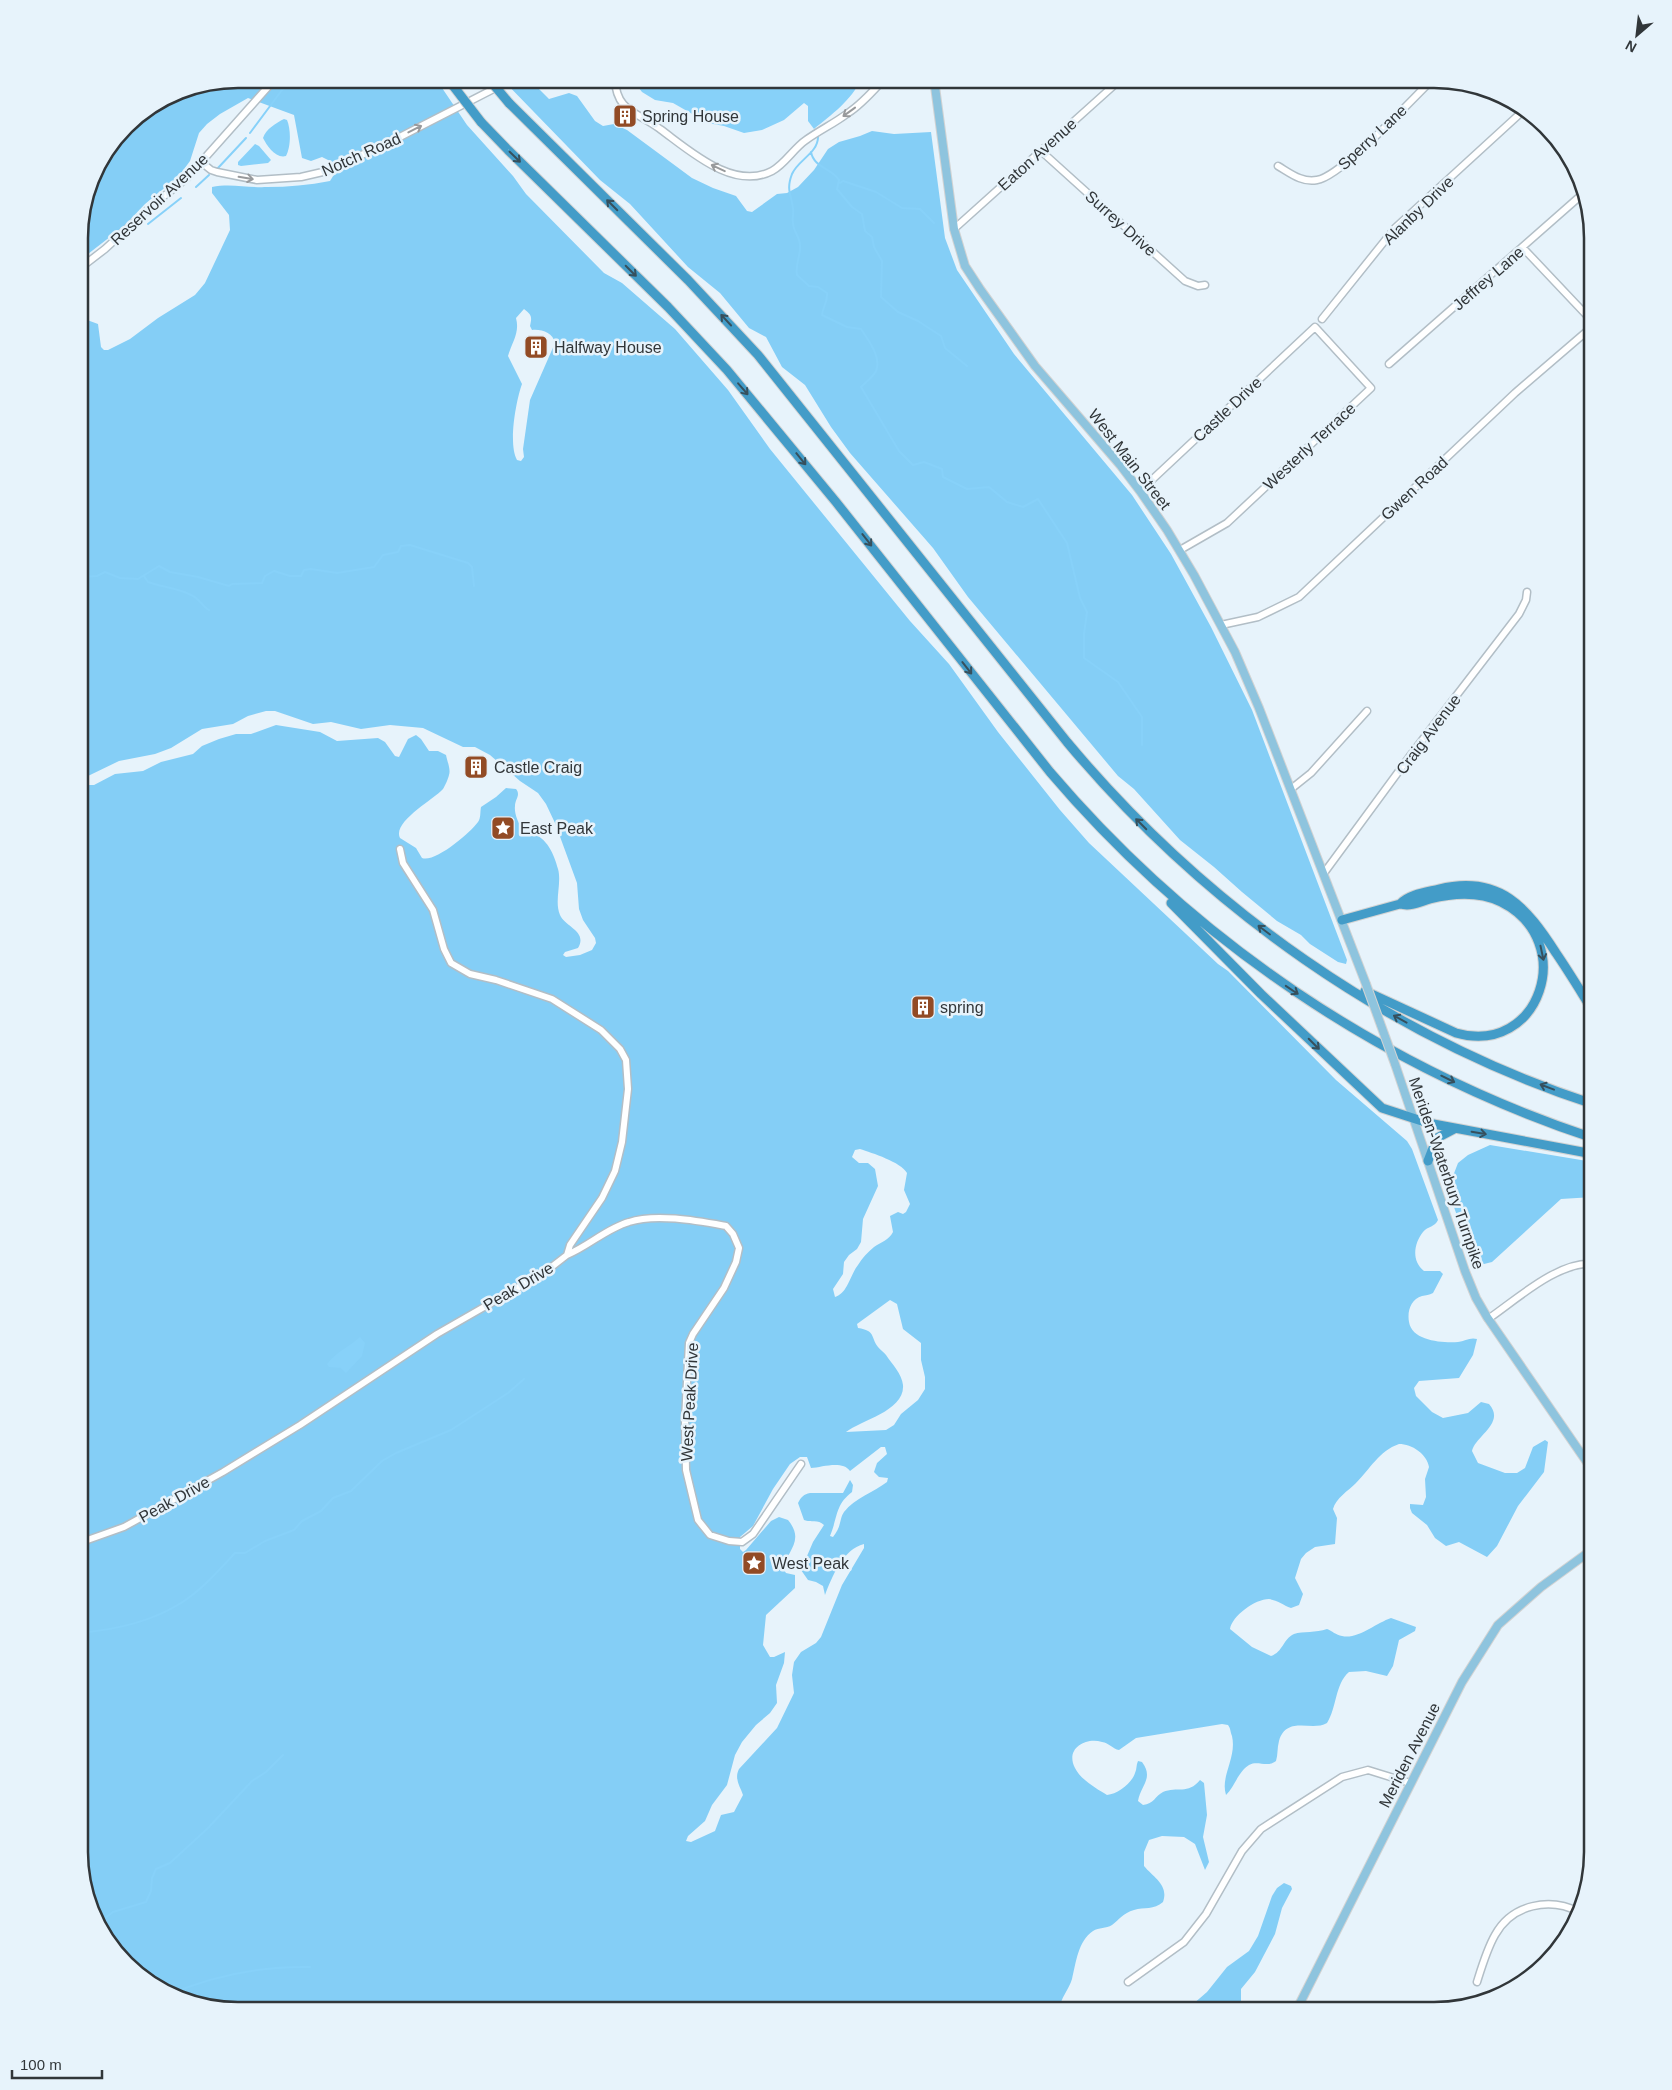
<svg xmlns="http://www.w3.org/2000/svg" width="1672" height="2090" font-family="Helvetica,sans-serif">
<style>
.forest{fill:#84cef6;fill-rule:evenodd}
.water{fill:#87d1f9}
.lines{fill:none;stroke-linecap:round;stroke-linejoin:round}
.stream{stroke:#87d1f9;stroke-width:2}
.minor-casing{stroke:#b2bec6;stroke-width:9}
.major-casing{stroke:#d2d3d3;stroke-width:10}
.highway-casing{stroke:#d2d3d3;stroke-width:11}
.minor{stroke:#fff;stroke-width:6}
.major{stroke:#8ec4de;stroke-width:8}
.highway{stroke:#439cc8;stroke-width:9}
.major-bridge-casing{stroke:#d2d3d3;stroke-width:10;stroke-linecap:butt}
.highway-bridge-casing{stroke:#d2d3d3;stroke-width:11;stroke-linecap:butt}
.major-bridge{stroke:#8ec4de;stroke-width:8}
.highway-bridge{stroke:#439cc8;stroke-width:9}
.oneway{stroke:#989a9c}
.oneway2{stroke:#36505d}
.labels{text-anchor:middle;stroke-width:5;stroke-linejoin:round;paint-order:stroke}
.poi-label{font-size:16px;fill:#313639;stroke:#e7f3fb;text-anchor:start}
.street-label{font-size:16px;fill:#313639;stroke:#e7f3fb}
.rim{fill:none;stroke:#313639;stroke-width:2.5}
</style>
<rect width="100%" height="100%" fill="#e7f3fb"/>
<path class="forest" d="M 237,79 L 436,79 L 467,125 L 513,176 L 526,194 L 604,273 L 622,283 L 675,329 L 728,390 L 770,449 L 910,621 L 949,664 L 998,732 L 1060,810 L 1089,843 L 1218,964 L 1228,971 L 1336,1080 L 1407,1141 L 1412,1149 L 1438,1220 C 1435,1227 1428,1226 1423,1232 C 1414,1243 1411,1261 1424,1271 L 1440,1271 L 1443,1274 L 1433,1293 C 1429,1295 1426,1295 1422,1296 C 1411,1299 1407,1311 1409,1322 C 1412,1341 1442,1343 1458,1342 C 1465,1341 1470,1337 1477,1339 L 1473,1355 L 1459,1378 L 1419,1381 L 1414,1388 L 1416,1396 L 1432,1412 L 1443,1418 L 1468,1413 L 1481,1402 L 1489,1404 C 1506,1423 1475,1436 1472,1451 L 1478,1463 L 1505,1473 L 1517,1473 L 1525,1468 L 1533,1447 L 1545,1440 L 1548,1442 L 1544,1472 L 1518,1506 L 1497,1546 L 1487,1557 L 1459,1542 L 1446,1546 L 1435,1538 L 1427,1525 L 1412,1513 L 1410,1508 L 1410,1504 L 1423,1505 L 1426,1497 L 1425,1479 L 1429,1467 C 1427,1454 1412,1444 1399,1444 C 1379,1451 1370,1469 1356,1483 C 1348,1491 1336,1498 1333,1509 L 1337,1518 L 1335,1544 L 1315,1547 L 1306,1553 L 1301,1559 L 1295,1578 L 1303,1594 L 1299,1605 L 1291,1608 C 1283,1605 1277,1600 1269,1599 C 1255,1599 1232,1616 1230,1629 L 1252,1647 L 1271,1656 C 1283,1652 1283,1639 1294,1634 C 1303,1631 1316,1633 1327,1629 C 1332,1631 1336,1635 1342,1636 C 1357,1640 1376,1623 1391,1618 L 1416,1627 L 1415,1631 L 1399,1640 L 1393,1666 L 1387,1676 L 1366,1671 L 1349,1672 C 1335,1684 1337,1707 1327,1723 C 1312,1732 1287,1715 1279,1741 C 1277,1748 1278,1755 1276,1761 C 1267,1768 1258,1760 1249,1765 C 1238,1772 1235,1786 1226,1795 C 1220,1776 1237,1758 1232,1736 C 1230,1731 1231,1729 1228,1725 L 1222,1724 L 1136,1738 L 1119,1750 C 1113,1749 1109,1743 1102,1742 C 1085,1737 1065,1749 1075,1768 C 1080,1779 1097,1789 1107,1795 C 1118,1794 1132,1783 1135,1773 C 1137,1769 1136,1765 1138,1761 L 1142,1762 C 1154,1778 1141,1785 1138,1801 L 1143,1805 C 1154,1804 1155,1796 1163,1792 C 1177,1786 1188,1795 1200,1780 L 1204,1783 L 1207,1815 L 1203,1837 L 1209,1862 L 1205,1870 L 1195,1844 L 1184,1837 L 1162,1836 L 1149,1840 L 1144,1852 L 1144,1866 C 1154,1878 1169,1885 1163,1902 C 1154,1910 1144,1907 1134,1910 C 1123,1913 1119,1920 1112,1925 C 1106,1929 1099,1927 1093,1931 C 1078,1941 1076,1963 1072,1979 C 1069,1990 1059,1999 1060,2011 L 237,2011 L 167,1995 L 106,1941 L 87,1903 L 79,1853 L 79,785 L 94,785 L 115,774 L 143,771 L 161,762 L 193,754 L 202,746 L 219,739 L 236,734 L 251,734 L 276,725 L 320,732 L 337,741 L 378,738 L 385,742 L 395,756 L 399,757 L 408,739 L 416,735 L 421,739 L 429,751 L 438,751 L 446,755 C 447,761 451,769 449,775 C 448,779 445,786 443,789 C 433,800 392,822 400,838 L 416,848 L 422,858 C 435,863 470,833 478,822 C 481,818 480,812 481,807 L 496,797 L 506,788 L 516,789 C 521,795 515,799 515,806 C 514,813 518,823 522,828 C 525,832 528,831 532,833 C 547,838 554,854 558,869 C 562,883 554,901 560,915 C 565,927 588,931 578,948 L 565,952 L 563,955 L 566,957 L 580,955 L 592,950 L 596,943 L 595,938 L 583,920 L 579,909 L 577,883 L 555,823 L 546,804 L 538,793 L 520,781 L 490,755 L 475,747 L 463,747 L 423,728 L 390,725 L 361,729 L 331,722 L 313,724 L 275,711 L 266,711 L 248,716 L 233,724 L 202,729 L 171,748 L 155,754 L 119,761 L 88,776 L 79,776 L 79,317 L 98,324 L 101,347 L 104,350 L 108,350 L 130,339 L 158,318 L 195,295 L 205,283 L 230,230 L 229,215 L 212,193 L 212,187 C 230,183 249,188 267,187 C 288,187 309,185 330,181 L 335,173 L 334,163 L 322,157 L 311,161 L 302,158 L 294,115 L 248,98 L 220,114 L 207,124 L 199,133 L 190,161 L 179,176 L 145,204 L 124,226 L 79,261 L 79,227 L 95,167 L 133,118 L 177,91 ZM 524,309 C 532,315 532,317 530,326 L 532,330 C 542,329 553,333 555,343 L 530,400 L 523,449 L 524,457 L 521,461 L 517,460 C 508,444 516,401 522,384 L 508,356 C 512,342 520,333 516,318 ZM 860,1149 C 872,1153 901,1162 907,1173 L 904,1190 L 910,1204 L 906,1212 L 903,1214 L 898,1212 L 890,1216 L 893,1232 C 889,1240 881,1242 874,1247 C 868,1252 862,1258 858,1265 C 850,1275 848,1293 835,1297 L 833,1289 L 843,1274 L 844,1262 L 849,1255 L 857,1249 L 861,1242 L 863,1219 L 878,1186 L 875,1169 L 868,1163 L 859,1163 L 852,1157 L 855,1150 ZM 890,1300 L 897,1304 L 903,1329 L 921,1343 L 921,1360 L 925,1377 L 925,1389 L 918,1400 L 901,1414 L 894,1425 L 886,1430 L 846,1432 C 861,1420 905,1411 903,1385 C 902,1374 892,1364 886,1355 C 884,1352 880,1350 878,1347 C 870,1336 876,1331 858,1328 L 857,1324 ZM 881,1447 L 885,1447 L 887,1454 L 877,1463 L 874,1472 L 879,1477 L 888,1478 L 887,1482 C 874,1492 855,1498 844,1512 C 839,1519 842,1526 833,1537 L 830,1536 C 838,1517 835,1505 852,1492 L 853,1485 L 850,1480 L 843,1493 L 810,1493 C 804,1494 801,1497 798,1503 L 804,1520 C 811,1523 818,1519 824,1525 L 813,1542 L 801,1570 L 808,1580 L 816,1582 L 823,1586 L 825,1595 C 832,1577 843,1549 864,1544 L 864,1548 L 842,1585 L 821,1637 L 816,1643 L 801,1652 L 794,1662 L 792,1675 L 794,1693 L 777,1728 L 739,1769 C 734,1779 740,1786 743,1795 L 734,1812 L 721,1815 L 715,1831 L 691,1842 L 686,1841 L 688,1836 L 705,1821 L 712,1805 L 727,1785 L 735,1755 L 742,1742 L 756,1725 L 770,1713 L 777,1703 L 776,1685 L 784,1663 L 785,1652 L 774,1657 L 770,1657 L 763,1645 L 766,1615 L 795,1588 L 795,1575 L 786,1573 L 784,1570 C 785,1551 806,1542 788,1520 L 779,1517 L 771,1521 L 746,1550 L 743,1552 L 740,1549 L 740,1537 L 753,1526 L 773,1489 L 790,1464 L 800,1457 L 807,1457 L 811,1468 C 822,1467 843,1460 850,1471 Z
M 502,79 L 529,79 L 549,99 L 569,93 L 577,96 L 595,121 L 603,126 L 614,124 L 627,130 L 692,178 L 713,188 L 736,196 L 747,211 L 752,212 L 759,207 L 777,194 L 787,193 L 798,187 L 814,170 L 828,149 L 839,142 L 860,136 L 872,131 L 894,134 L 931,132 L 945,238 L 957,270 L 1014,354 L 1132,495 L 1171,554 L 1211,627 L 1252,710 L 1347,960 L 1346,964 L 1338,962 L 1310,944 L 1301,935 L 1277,921 L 1242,892 L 1214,867 L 1180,840 L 1134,789 L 1118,776 L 968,597 L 933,548 L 850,453 L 831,427 L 805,385 L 782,367 L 766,337 L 749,328 L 720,293 L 688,267 L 630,204 L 600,180 Z
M 1490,1145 L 1593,1162 L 1593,1197 L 1561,1199 L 1492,1262 L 1484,1264 L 1473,1261 L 1449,1193 L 1453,1176 L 1458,1163 L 1468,1155 Z
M 1284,1883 L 1291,1886 L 1292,1889 L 1282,1908 L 1275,1934 L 1255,1972 L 1241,1989 L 1241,2002 L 1249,2011 L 1185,2011 L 1207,1992 L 1227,1967 L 1249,1951 L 1258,1936 L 1272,1896 L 1277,1888 Z"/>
<path class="water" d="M 632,79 L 861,79 C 852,100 831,115 814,129 L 808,121 L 808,106 L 804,103 L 784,120 L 762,130 L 744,133 L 724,126 L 708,123 L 673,103 L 655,100 L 642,92 Z
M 284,119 L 287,120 C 291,129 291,147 286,156 C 276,159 267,146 263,138 C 266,129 276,123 284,119 Z
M 255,144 L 259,146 L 271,160 L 268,163 L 241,166 L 238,165 L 238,162 Z
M 360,1337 L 365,1343 L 362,1356 L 346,1373 L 341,1368 L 329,1367 L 327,1364 C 336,1352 349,1347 360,1337 Z"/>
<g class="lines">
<path class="stream" d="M 250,133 L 282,90 L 296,79
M 818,137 C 818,153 798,160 792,174 C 786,190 791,193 793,208 C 794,213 792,218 793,223 C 793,231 800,237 800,245 C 801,256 795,263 797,275 L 809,286 L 818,287 L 827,293 C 828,302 823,306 822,315 L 847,327 L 861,329 C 868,340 882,357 876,371 C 873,377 866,382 861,387 L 899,451 L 913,465 L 924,462 L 942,469 L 943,477 L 967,489 L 989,487 L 1007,502 L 1023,507 L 1038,499 L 1067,543 L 1080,598 L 1087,612 L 1084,634 L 1084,658 L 1118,682 L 1142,717 L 1142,745
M 811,152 C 814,168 832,168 839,180 L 837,189 L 852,207 L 862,214 L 865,231 L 872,237 L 874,247 L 882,261 L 881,297 L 898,312 L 918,321 L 941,336 L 945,348 L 967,366
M 218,168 L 246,138
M 840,183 L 843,181 L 876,192 L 902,208 L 920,209 L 934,223
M 196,187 L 209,175
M 148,224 L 181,198
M 144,576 L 148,582 C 162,587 178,588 191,595 C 199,598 202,606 209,610
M 79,577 L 97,576 L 105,572 L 120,578 L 138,579 L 159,566 L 170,572 L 198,577 L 229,586 L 232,584 L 262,583 L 265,576 L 274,571 L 290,576 L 301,576 L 304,570 L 311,569 L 337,573 L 374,567 L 383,555 L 398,552 L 401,546 L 410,545 L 468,563 L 472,567 L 474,586
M 79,1633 C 114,1630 151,1622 181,1603 C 202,1590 218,1571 235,1553 L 245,1553 L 265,1541 L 294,1530 L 302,1521 L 321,1511 L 333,1498 L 351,1491 L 382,1461 L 396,1453 L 451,1430 L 508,1393 L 524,1379
M 97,1924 L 113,1912 L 146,1902 L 151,1891 L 152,1878 L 156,1869 L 170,1863 L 208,1828 L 252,1781 L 266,1772 L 283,1755
M 168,1995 C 214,1975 260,1966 310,1967"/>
<g class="minor-casing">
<path id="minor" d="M 615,79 C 616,112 638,112 660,129 C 689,150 733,191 772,171 C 785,164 794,148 806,140 C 820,130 835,123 848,113 C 862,104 873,91 884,79
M 1041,151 L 1185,281 L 1198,286 L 1205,285
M 201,162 L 211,170 L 217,172 L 257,180 L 301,177 L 327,171 L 394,140 L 513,79
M 1278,166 C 1290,173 1302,183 1317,180 C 1342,176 1411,100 1433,79
M 954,229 L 1121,79
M 1523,248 L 1593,322
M 79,269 L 105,249 L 154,204 L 187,178 L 275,79
M 1322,319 L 1395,228 L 1524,110
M 1389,364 L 1586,191
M 1140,491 L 1315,327 L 1371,388 L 1227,523 L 1180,550
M 1221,625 L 1258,617 L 1299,597 L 1515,393 L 1593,326
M 1291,789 L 1311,773 L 1367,711
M 1324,873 L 1410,756 L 1519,614 L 1526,600 L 1527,592
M 567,1255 C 589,1246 607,1228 629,1222 C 656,1213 698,1221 726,1226 L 733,1234 L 739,1248 L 736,1262 L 724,1288 L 693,1334 L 689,1343 L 685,1420 L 686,1470 L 698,1520 L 710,1535 L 729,1541 L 742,1542 L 753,1534 L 801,1464
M 1488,1319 C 1516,1300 1558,1261 1593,1264
M 79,1543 L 124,1527 L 223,1472 L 300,1425 L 437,1334 L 545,1272 L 567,1255 L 570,1245 L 602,1198 L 615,1171 L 622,1142 L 628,1089 L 626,1060 L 620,1049 L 601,1030 L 552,999 L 496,980 L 470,974 L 451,963 L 444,949 L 433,910 L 403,863 L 400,849
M 1128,1982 L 1184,1942 L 1206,1914 L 1242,1851 L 1261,1829 L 1342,1777 L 1368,1770 L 1410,1783
M 1477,1982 C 1482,1966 1487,1949 1495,1935 C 1512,1904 1550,1897 1579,1912"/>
</g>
<g class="major-casing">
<path id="major" d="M 934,79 L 954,229 L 965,266 L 980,289 L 1035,366 L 1121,466 L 1140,491 L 1167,530 L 1194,575 L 1235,652 L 1259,708 L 1366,984
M 1395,1064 L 1465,1271 L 1476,1298 L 1487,1317 L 1593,1471
M 1296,2011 L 1462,1682 L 1498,1625 L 1541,1587 L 1593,1549"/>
</g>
<g class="highway-casing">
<path id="highway" d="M 509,103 L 688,280 L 758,355 L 1067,742 C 1205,907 1388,1037 1593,1104
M 481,122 L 508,150 L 668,307 L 727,370 L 836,502 L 1050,772 C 1194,941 1382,1068 1593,1138
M 1171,903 L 1261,994 L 1382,1108 L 1428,1123 L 1593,1154
M 1400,904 C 1409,894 1427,892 1439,889 C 1500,874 1527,908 1556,953 C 1569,972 1581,992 1593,1011
M 1342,920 L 1400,904 C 1411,907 1420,902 1430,899 C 1454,893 1478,891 1501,902 C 1579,941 1540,1057 1456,1033 L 1365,991
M 1428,1161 L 1437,1138 L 1454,1129"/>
</g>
<use href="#minor" class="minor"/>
<use href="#major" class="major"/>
<use href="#highway" class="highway"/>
<g class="major-bridge-casing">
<path id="major-bridge" d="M 1366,984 L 1395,1064"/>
</g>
<g class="highway-bridge-casing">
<path id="highway-bridge" d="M 489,79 L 509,103
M 451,83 L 481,122"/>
</g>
<use href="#major-bridge" class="major-bridge"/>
<use href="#highway-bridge" class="highway-bridge"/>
</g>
<defs><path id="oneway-shaft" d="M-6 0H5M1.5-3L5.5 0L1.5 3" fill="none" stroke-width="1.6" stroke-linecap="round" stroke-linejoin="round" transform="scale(1.25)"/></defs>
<g class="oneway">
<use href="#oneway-shaft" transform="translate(849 112) rotate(144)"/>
<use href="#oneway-shaft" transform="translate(415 129) rotate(-27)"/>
<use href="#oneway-shaft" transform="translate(718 168) rotate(-155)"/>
<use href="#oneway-shaft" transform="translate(246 178) rotate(9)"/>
</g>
<g class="oneway2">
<use href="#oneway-shaft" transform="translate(515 157) rotate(44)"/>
<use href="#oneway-shaft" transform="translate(612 205) rotate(-135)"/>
<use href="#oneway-shaft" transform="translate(631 271) rotate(45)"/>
<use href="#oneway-shaft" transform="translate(726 320) rotate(-133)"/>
<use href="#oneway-shaft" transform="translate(743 389) rotate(49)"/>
<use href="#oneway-shaft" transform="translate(801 459) rotate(51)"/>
<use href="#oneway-shaft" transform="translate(867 540) rotate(52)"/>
<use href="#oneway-shaft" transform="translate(967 668) rotate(52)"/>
<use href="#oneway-shaft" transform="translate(1141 824) rotate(-135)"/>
<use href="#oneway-shaft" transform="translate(1264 930) rotate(-143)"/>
<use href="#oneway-shaft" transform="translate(1542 953) rotate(78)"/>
<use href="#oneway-shaft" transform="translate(1292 990) rotate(34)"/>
<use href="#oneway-shaft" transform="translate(1400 1019) rotate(-151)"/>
<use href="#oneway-shaft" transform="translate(1314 1044) rotate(45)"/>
<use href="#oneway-shaft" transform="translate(1448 1079) rotate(26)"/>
<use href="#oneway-shaft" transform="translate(1547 1087) rotate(-159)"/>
<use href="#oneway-shaft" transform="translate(1479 1133) rotate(10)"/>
</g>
<defs>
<g id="building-square" transform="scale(1.25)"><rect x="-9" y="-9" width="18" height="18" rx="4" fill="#924b25" stroke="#e7f3fb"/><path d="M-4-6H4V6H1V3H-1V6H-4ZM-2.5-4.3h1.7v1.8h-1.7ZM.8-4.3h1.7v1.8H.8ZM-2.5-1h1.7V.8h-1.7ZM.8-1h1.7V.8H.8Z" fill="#fff"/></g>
<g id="sight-square" transform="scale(1.25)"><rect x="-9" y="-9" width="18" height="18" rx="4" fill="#924b25" stroke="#e7f3fb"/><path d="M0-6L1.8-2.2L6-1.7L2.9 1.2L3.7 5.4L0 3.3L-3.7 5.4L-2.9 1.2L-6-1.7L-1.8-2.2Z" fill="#fff"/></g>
</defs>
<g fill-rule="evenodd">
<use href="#building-square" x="625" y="116"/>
<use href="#building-square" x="536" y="347"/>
<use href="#building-square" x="476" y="767"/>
<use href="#sight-square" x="503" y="828"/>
<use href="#building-square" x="923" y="1007"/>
<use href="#sight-square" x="754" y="1563"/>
</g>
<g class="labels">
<g class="poi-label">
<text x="642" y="122">Spring House</text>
<text x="554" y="353">Halfway House</text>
<text x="494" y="773">Castle Craig</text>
<text x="520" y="834">East Peak</text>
<text x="940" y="1013">spring</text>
<text x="772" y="1569">West Peak</text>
</g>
<g class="street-label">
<text transform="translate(1372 137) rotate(-43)" y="6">Sperry Lane</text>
<text transform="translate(361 154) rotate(-24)" y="6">Notch Road</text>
<text transform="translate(1037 154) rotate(-42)" y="6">Eaton Avenue</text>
<text transform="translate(159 199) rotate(-43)" y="6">Reservoir Avenue</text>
<text transform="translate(1418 210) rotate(-44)" y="6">Alanby Drive</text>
<text transform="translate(1121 223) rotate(42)" y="6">Surrey Drive</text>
<text transform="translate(1488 278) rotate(-41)" y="6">Jeffrey Lane</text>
<text transform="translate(1227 409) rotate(-43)" y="6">Castle Drive</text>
<text transform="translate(1309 446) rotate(-43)" y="6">Westerly Terrace</text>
<text transform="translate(1130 459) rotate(52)" y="6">West Main Street</text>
<text transform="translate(1414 488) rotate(-43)" y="6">Gwen Road</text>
<text transform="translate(1428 734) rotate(-53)" y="6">Craig Avenue</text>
<text transform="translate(1447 1173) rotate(71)" y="6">Meriden-Waterbury Turnpike</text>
<text transform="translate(518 1286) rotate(-31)" y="6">Peak Drive</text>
<text transform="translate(689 1402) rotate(-87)" y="6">West Peak Drive</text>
<text transform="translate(174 1499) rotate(-29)" y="6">Peak Drive</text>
<text transform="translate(1409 1755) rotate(-63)" y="6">Meriden Avenue</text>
</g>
</g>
<path d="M0 0H1672V2090H0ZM238 88H1434A150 150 0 0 1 1584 238V1852A150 150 0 0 1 1434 2002H238A150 150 0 0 1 88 1852V238A150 150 0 0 1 238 88Z" fill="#e7f3fb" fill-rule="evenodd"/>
<path class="rim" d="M238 88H1434A150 150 0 0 1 1584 238V1852A150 150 0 0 1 1434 2002H238A150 150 0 0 1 88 1852V238A150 150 0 0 1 238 88Z"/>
<g transform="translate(1637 35) rotate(208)" stroke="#e7f3fb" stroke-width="4" paint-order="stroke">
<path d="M0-4L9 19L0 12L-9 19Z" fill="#313639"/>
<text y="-8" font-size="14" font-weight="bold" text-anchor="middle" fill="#313639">N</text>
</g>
<path d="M12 2070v8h90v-8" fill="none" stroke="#313639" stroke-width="2.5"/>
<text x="20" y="2070" font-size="15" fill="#313639" stroke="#e7f3fb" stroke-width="4" paint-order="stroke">100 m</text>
</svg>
